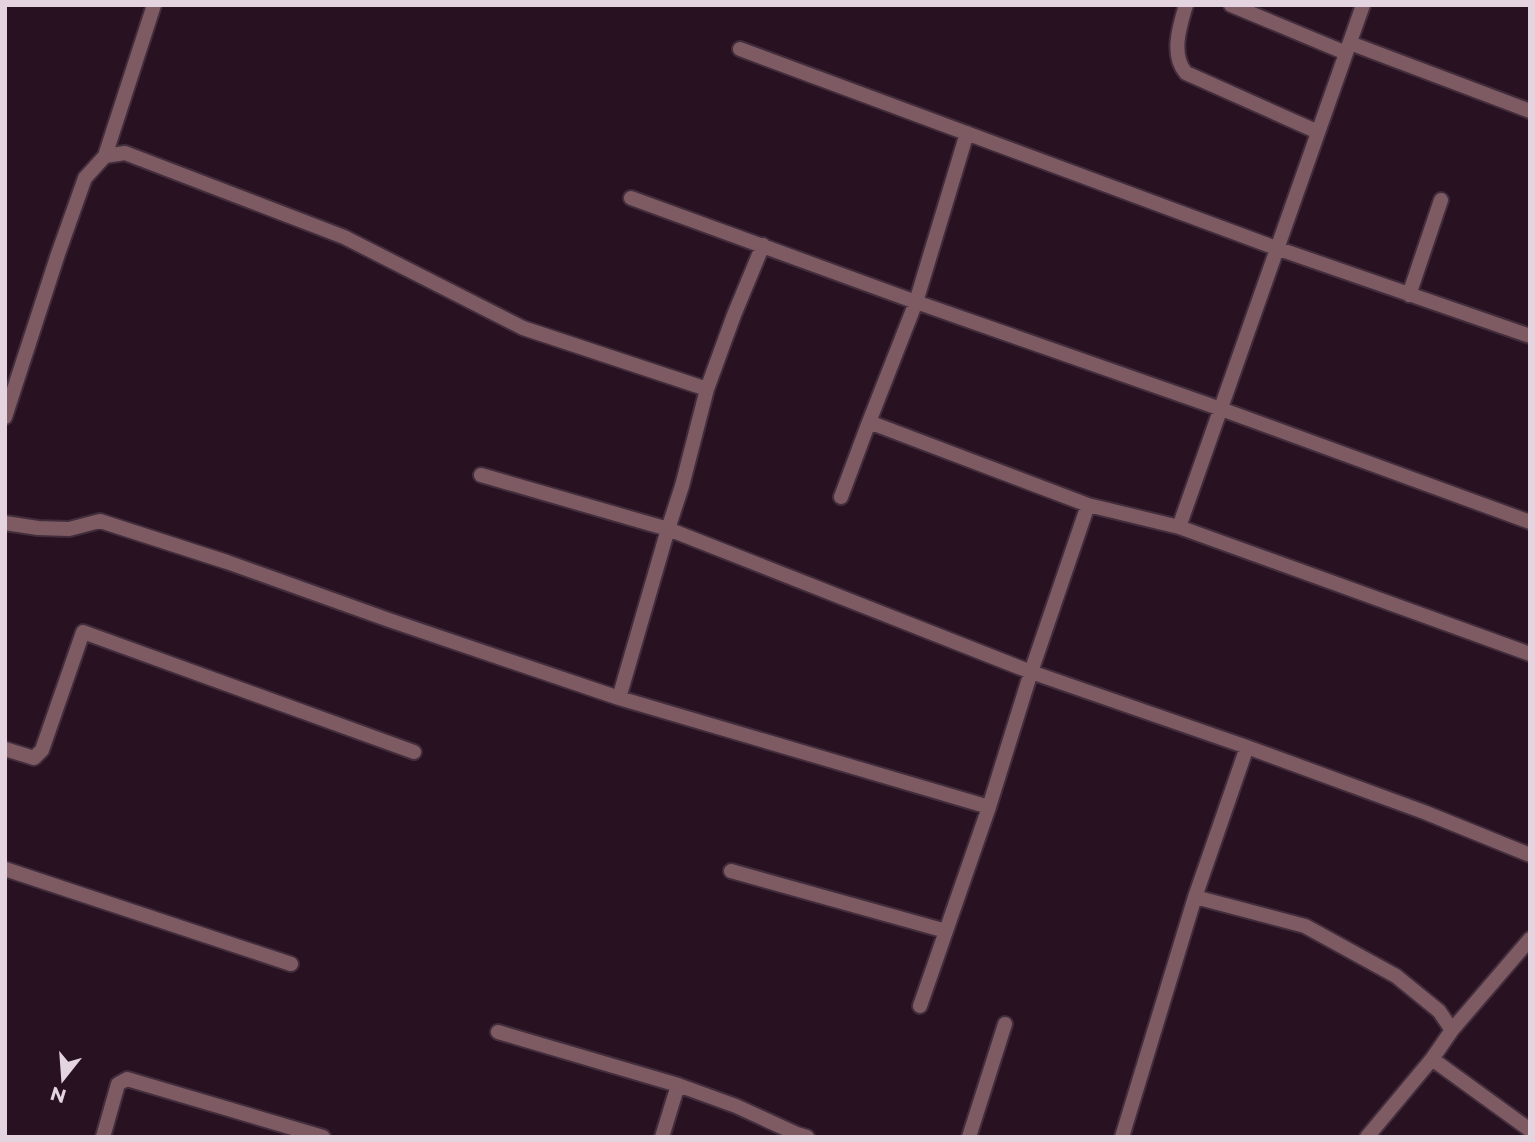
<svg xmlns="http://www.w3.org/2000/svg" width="1535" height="1142" font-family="Montserrat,sans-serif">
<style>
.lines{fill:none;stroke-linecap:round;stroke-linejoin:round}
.minor-casing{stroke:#422d3c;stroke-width:18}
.minor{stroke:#7e5a63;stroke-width:14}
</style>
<rect width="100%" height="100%" fill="#281222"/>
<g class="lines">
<g class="minor-casing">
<path id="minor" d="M 1186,5 C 1180,25 1170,55 1186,73 L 1318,132
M 1231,5 L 1346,53
M 1350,43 L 1530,111
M 740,49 L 1276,248 L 1530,336
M 967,133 L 916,302 L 869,422 L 1088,505 L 1179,527 L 1530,654
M 105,156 L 154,5
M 631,198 L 916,302 L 1221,409 L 1530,522
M 1409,295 L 1441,200
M 707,389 L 682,486 L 668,529 L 1031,672 L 1247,747 L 1424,812 L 1530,855
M 5,417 L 58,254 L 85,178 L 105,156 L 125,153 L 344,237 L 523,328 L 707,389 L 734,315 L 763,245
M 481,475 L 668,529 L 619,698
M 841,497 L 869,422
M 5,523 L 38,528 L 69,529 L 100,521 L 227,562 L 389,620 L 619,698 L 989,807
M 1179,527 L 1363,5
M 5,749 L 34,758 L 42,750 L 83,632 L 414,752
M 5,869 L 291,964
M 731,871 L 946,931
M 1195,897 L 1305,926 L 1396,976 L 1439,1011 L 1452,1030
M 920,1006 L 989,807 L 1031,672 L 1088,505
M 498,1032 L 678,1085 L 736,1106 L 797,1134 L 807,1137
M 1432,1059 L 1530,1130
M 103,1137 L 118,1084 L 127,1079 L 323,1137
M 662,1137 L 678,1085
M 969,1137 L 1005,1024
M 1122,1137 L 1195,897 L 1247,747
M 1367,1137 L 1432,1059 L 1452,1030 L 1530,939"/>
</g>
<use href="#minor" class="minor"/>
</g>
<rect width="1535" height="1142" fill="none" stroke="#e4d4df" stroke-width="14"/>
<g transform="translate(63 1079) rotate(197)" stroke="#281222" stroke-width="5" paint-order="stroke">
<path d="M0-5L12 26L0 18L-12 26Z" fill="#e4d4df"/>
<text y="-10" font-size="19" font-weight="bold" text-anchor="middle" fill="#e4d4df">N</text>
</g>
</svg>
